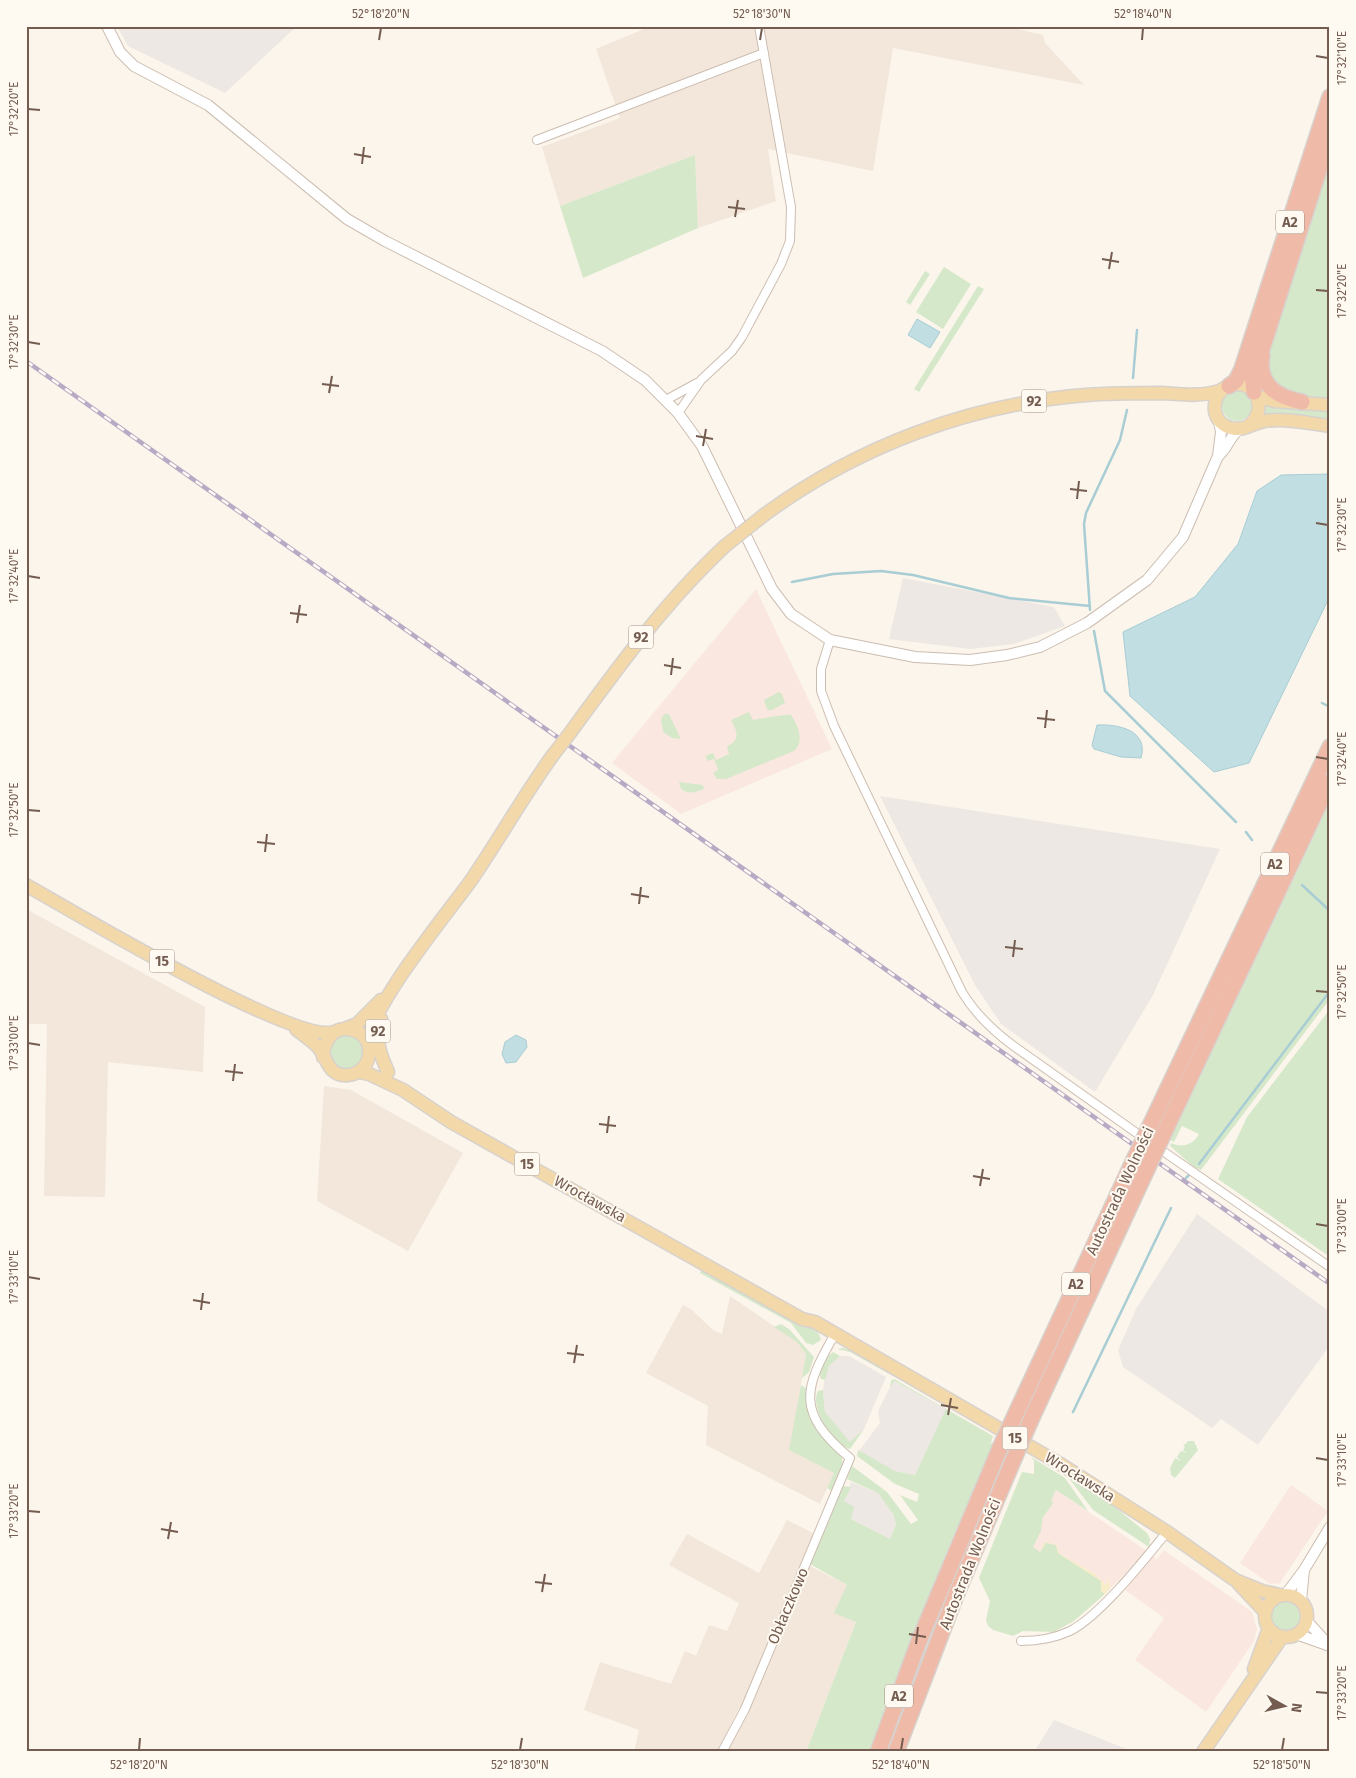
<svg xmlns="http://www.w3.org/2000/svg" width="1356" height="1778" font-family="'Fira Sans',sans-serif">
<style>
.residential{fill:#f2e7da}
.commercial{fill:#fae8e0}
.industrial{fill:#ede8e3}
.green{fill:#d6e8ca}
.sand{fill:#f7edc9}
.water{fill:#c1dee3;stroke:#a8cdd4}
.lines{fill:none;stroke-linecap:round;stroke-linejoin:round}
.stream{stroke:#a8cdd4;stroke-width:2.5}
.minor-casing{stroke:#ccbdb1;stroke-width:10}
.tertiary-casing{stroke:#ccbdb1;stroke-width:12}
.primary-casing{stroke:#d8d2ce;stroke-width:15}
.motorway-casing{stroke:#d8d2ce;stroke-width:18}
.minor{stroke:#fff;stroke-width:8}
.tertiary{stroke:#fff;stroke-width:10}
.primary{stroke:#f3d8aa;stroke-width:12}
.motorway{stroke:#efbaa8;stroke-width:15}
.rail-casing{stroke:#b8a9c5;stroke-width:4.5}
.rail{stroke:#fef9f1;stroke-width:2.5;stroke-dasharray:8;stroke-linecap:butt}
.primary-bridge-casing{stroke:#d8d2ce;stroke-width:15;stroke-linecap:butt}
.motorway-bridge-casing{stroke:#d8d2ce;stroke-width:18;stroke-linecap:butt}
.primary-bridge{stroke:#f3d8aa;stroke-width:12}
.motorway-bridge{stroke:#efbaa8;stroke-width:15}
.ticks{fill:none;stroke:#745d50;stroke-width:2}
.labels{text-anchor:middle;stroke-width:4;stroke-linejoin:round;paint-order:stroke}
.shield{fill:#fef9f1;stroke:#9d8c80;stroke-width:1}
.shield-label{font-size:14px;font-weight:bold;fill:#745d50}
.street-label{font-size:15px;fill:#745d50;stroke:#fef9f1}
.neatline{fill:none;stroke:#745d50;stroke-width:2}
.ticks-label{font-size:12px;text-anchor:middle;fill:#745d50}
</style>
<rect width="100%" height="100%" fill="#fbf5eb"/>
<path class="residential" d="M 651,26 L 1006,26 L 1043,35 L 1045,43 L 1084,85 L 893,48 L 873,171 L 768,149 L 776,201 L 698,228 L 695,155 L 560,206 L 542,147 L 620,118 L 596,49 Z
M 26,909 L 205,1007 L 203,1072 L 108,1062 L 105,1197 L 44,1196 L 47,1024 L 26,1024 Z
M 324,1086 L 351,1090 L 463,1153 L 408,1251 L 317,1201 Z
M 730,1296 L 797,1342 L 806,1354 L 790,1450 L 834,1473 L 820,1504 L 706,1445 L 708,1406 L 646,1373 L 683,1305 L 692,1310 L 713,1330 L 722,1334 Z
M 787,1520 L 815,1534 L 742,1708 L 739,1708 L 717,1752 L 634,1752 L 639,1730 L 584,1710 L 600,1662 L 671,1684 L 685,1651 L 696,1656 L 709,1625 L 727,1631 L 739,1603 L 669,1565 L 687,1534 L 759,1573 Z
M 810,1566 L 847,1585 L 856,1622 L 806,1752 L 727,1752 L 748,1714 Z"/>
<path class="commercial" d="M 756,589 L 832,749 L 681,814 L 612,763 Z
M 1291,1485 L 1328,1511 L 1280,1583 L 1270,1584 L 1240,1563 Z
M 1056,1490 L 1147,1551 L 1105,1594 L 1029,1545 Z
M 1164,1550 L 1252,1612 L 1257,1629 L 1254,1641 L 1206,1712 L 1135,1660 L 1164,1618 L 1125,1590 L 1152,1556 L 1157,1559 Z"/>
<path class="industrial" d="M 117,26 L 297,26 L 225,93 L 128,46 Z
M 903,578 L 1054,607 L 1065,626 L 1014,644 L 970,649 L 889,639 Z
M 880,796 L 1220,849 L 1153,995 L 1095,1092 L 1001,1024 L 975,985 Z
M 1197,1214 L 1330,1312 L 1330,1345 L 1258,1445 L 1221,1419 L 1212,1428 L 1123,1367 L 1118,1350 L 1136,1309 Z
M 840,1356 L 849,1356 L 886,1377 L 864,1429 L 850,1443 L 825,1412 L 823,1390 L 825,1377 L 829,1366 Z
M 893,1381 L 947,1409 L 915,1475 L 895,1471 L 859,1451 L 880,1423 L 878,1411 Z
M 851,1482 L 878,1493 L 893,1514 L 896,1524 L 890,1539 L 851,1519 L 844,1501 Z
M 1054,1720 L 1134,1752 L 1034,1752 Z"/>
<path class="green" d="M 695,155 L 698,228 L 583,278 L 560,206 Z
M 1330,157 L 1330,399 L 1305,396 L 1278,388 L 1266,366 L 1271,340 Z
M 944,267 L 971,284 L 943,329 L 916,312 Z
M 925,271 L 930,274 L 910,305 L 906,302 Z
M 978,286 L 984,289 L 919,392 L 914,389 Z
M1222 406a15 15 0 1 1 30 0a15 15 0 1 1-30 0Z
M 1265,402 L 1330,409 L 1330,422 L 1264,416 Z
M 779,692 L 782,694 L 785,703 L 770,711 L 767,709 L 764,700 Z
M 749,712 L 753,720 C 757,719 788,714 791,715 C 798,725 805,742 794,751 L 726,779 L 717,779 L 713,773 L 718,770 L 714,759 L 708,761 L 705,756 L 713,753 L 716,760 L 729,754 L 727,746 C 741,740 737,731 731,720 Z
M 664,714 L 669,714 L 681,739 L 672,738 L 663,732 L 661,720 Z
M 679,782 L 703,785 L 704,789 C 695,792 689,795 681,789 Z
M 1330,802 L 1330,999 L 1201,1170 L 1194,1167 L 1170,1146 L 1171,1143 C 1182,1148 1193,1145 1199,1134 L 1182,1126 L 1174,1142 L 1170,1140 Z
M 1330,1009 L 1330,1257 L 1218,1179 L 1247,1117 Z
M329 1052a17 17 0 1 1 34 0a17 17 0 1 1-34 0Z
M 1139,1164 L 1141,1166 L 1030,1408 L 1025,1406 Z
M 702,1269 L 818,1332 L 821,1340 L 813,1345 L 806,1343 L 791,1323 L 700,1273 Z
M 781,1324 L 789,1329 L 814,1357 L 809,1372 L 802,1378 L 806,1354 L 797,1342 L 774,1327 Z
M 843,1348 L 849,1350 L 995,1433 L 850,1352 L 837,1349 Z
M 833,1352 L 840,1356 L 829,1366 L 825,1380 L 821,1379 C 817,1370 825,1358 833,1352 Z
M 894,1379 L 993,1436 L 991,1443 L 993,1444 L 947,1551 L 869,1752 L 806,1752 L 856,1622 L 834,1613 L 847,1585 L 810,1564 L 843,1486 L 851,1487 L 844,1501 L 854,1507 L 851,1519 L 890,1539 L 896,1524 L 893,1514 L 878,1493 L 847,1479 L 852,1466 L 887,1492 L 911,1524 L 918,1520 L 900,1495 L 917,1502 L 919,1494 L 895,1484 L 857,1456 L 858,1450 L 895,1471 L 915,1475 L 946,1409 L 894,1381 L 890,1388 L 891,1381 Z
M 801,1385 L 807,1389 L 808,1410 L 816,1430 L 842,1457 L 843,1466 L 834,1490 L 832,1491 L 827,1488 L 834,1473 L 789,1450 Z
M 823,1390 L 825,1412 L 850,1442 L 864,1429 L 850,1449 C 833,1445 809,1408 818,1391 Z
M 1188,1441 L 1194,1441 L 1198,1450 L 1175,1478 L 1171,1475 L 1170,1468 L 1175,1458 L 1181,1461 L 1177,1457 L 1181,1451 L 1187,1453 L 1183,1450 L 1185,1447 L 1183,1446 Z
M 1030,1451 L 1101,1496 L 1147,1533 L 1150,1539 L 1149,1547 L 1093,1510 L 1068,1477 Z
M 1031,1457 L 1065,1478 L 1088,1511 L 1056,1490 L 1051,1501 L 1054,1502 L 1043,1517 L 1041,1531 L 1033,1547 L 1040,1552 L 1046,1543 L 1056,1545 L 1058,1553 L 1101,1581 L 1101,1591 L 1105,1594 L 1074,1621 L 1054,1632 L 1023,1631 L 1013,1636 L 993,1630 L 988,1626 L 986,1620 L 990,1601 L 979,1578 L 1022,1472 L 1034,1474 L 1034,1461 Z
M1272 1616a14 14 0 1 1 28 0a14 14 0 1 1-28 0Z
M 922,1648 L 929,1650 L 891,1752 L 883,1752 Z"/>
<path class="sand" d="M 1049,1541 L 1057,1545 L 1059,1553 L 1095,1574 L 1105,1584 L 1108,1583 L 1107,1578 L 1109,1579 L 1110,1588 L 1105,1594 L 1101,1591 L 1101,1581 L 1058,1553 L 1056,1545 L 1050,1542 L 1046,1543 L 1040,1551 L 1043,1544 Z"/>
<path class="water" d="M 917,319 L 940,332 L 930,348 L 908,335 Z
M 1330,474 L 1330,596 L 1249,763 L 1214,772 L 1130,696 L 1123,632 L 1195,597 L 1238,544 L 1257,491 L 1281,475 Z
M 1097,725 C 1118,724 1149,730 1141,758 L 1121,757 L 1094,749 L 1092,745 Z
M 516,1035 L 526,1040 L 527,1047 L 516,1062 L 506,1063 L 502,1054 L 505,1042 Z"/>
<g class="lines">
<path class="stream" d="M 1133,378 L 1137,330
M 792,582 L 833,574 L 881,571 L 913,575 L 1009,598 L 1090,606
M 1090,610 L 1084,524 L 1086,513 L 1120,440 L 1127,410
M 1094,631 L 1105,691 L 1236,822
M 1322,703 L 1330,707
M 1246,832 L 1252,840
M 1302,885 L 1330,911
M 1199,1164 L 1330,991
M 1186,1178 L 1189,1175
M 1073,1412 L 1171,1208"/>
<g class="minor-casing">
<path id="minor" d="M 537,140 L 764,53
M 666,400 L 697,383
M 678,413 L 701,380 L 732,351 L 742,337 L 781,264 L 790,241 L 791,207 L 759,26
M 830,640 L 821,669 L 821,691 L 834,726 L 962,992 C 976,1015 993,1031 1015,1047 L 1145,1139
M 1157,1147 L 1330,1267
M 1021,1641 C 1039,1641 1055,1638 1070,1631 C 1100,1616 1145,1559 1167,1532
M 722,1752 L 745,1709 L 850,1458 C 796,1413 803,1389 835,1334"/>
</g>
<g class="tertiary-casing">
<path id="tertiary" d="M 107,26 L 120,52 L 134,66 L 208,105 L 347,219 L 385,241 L 602,351 L 645,380 L 678,413 L 702,446 L 772,589 L 791,614 L 830,640 L 915,657 L 970,660 L 1007,655 L 1040,647 L 1087,623 L 1147,580 L 1183,537 L 1218,456 L 1221,432 L 1219,421
M 1218,456 C 1228,449 1229,436 1240,429
M 1286,1594 L 1304,1570 L 1330,1527
M 1301,1600 L 1304,1570
M 1307,1621 L 1328,1644
M 1296,1634 L 1330,1646"/>
</g>
<g class="primary-casing">
<path id="primary" d="M 1223,389 C 1210,401 1212,423 1231,428 C 1242,432 1253,423 1264,421 C 1285,418 1309,423 1330,426
M 1257,396 L 1274,401 L 1330,405
M 764,515 C 858,446 971,404 1086,395 C 1112,393 1137,393 1162,393 C 1180,394 1201,397 1219,391 C 1222,390 1225,387 1229,386 C 1256,376 1270,411 1247,427
M 567,737 C 616,670 664,603 725,546
M 26,885 C 72,911 296,1045 334,1032
M 381,1019 C 374,1039 380,1054 388,1072
M 296,1029 C 303,1035 311,1040 317,1046 C 328,1057 327,1077 348,1075 C 374,1073 377,1035 352,1030 C 333,1025 324,1041 323,1057
M 344,1029 L 357,1024 L 381,1000
M 369,1045 C 364,1013 451,909 472,879 C 500,838 524,795 553,755
M 359,1072 L 369,1074 L 403,1090 L 451,1122 L 802,1319 L 815,1322 L 1062,1465 L 1167,1532 L 1235,1580 L 1262,1591 L 1280,1595
M 1238,1583 L 1265,1612
M1265 1616a21 21 0 1 1 42 0a21 21 0 1 1-42 0Z
M 1254,1669 L 1269,1628
M 1203,1752 L 1282,1637"/>
</g>
<g class="motorway-casing">
<path id="motorway" d="M 1262,355 C 1257,384 1276,397 1302,402
M 1229,386 L 1236,381 L 1242,369 L 1330,97
M 1254,392 L 1252,374 L 1263,346 L 1330,135
M 1150,1126 L 1330,747
M 1163,1135 L 1330,781
M 1019,1407 L 1134,1160
M 1033,1415 L 1147,1169
M 878,1752 L 919,1641 L 1000,1448
M 896,1752 L 956,1595 L 1015,1456"/>
</g>
<use href="#minor" class="minor"/>
<use href="#tertiary" class="tertiary"/>
<use href="#primary" class="primary"/>
<use href="#motorway" class="motorway"/>
<g class="rail-casing">
<path id="rail" d="M 26,361 L 1330,1284"/>
</g>
<use href="#rail" class="rail"/>
<g class="primary-bridge-casing">
<path id="primary-bridge" d="M 725,546 L 764,515
M 553,755 L 567,737"/>
</g>
<g class="motorway-bridge-casing">
<path id="motorway-bridge" d="M 1134,1160 L 1150,1126
M 1147,1169 L 1163,1135
M 1000,1448 L 1019,1407
M 1015,1456 L 1033,1415"/>
</g>
<use href="#primary-bridge" class="primary-bridge"/>
<use href="#motorway-bridge" class="motorway-bridge"/>
</g>
<path class="ticks" d="M 379,40 L 381,28M 760,40 L 762,28M 1142,40 L 1143,28M 1316,56 L 1328,58M 28,109 L 40,110M 354,154 L 371,157M 362,164 L 364,147M 728,207 L 745,209M 735,217 L 738,200M 1102,259 L 1119,262M 1109,269 L 1112,252M 1316,290 L 1328,291M 28,342 L 40,344M 322,384 L 339,386M 329,393 L 332,376M 696,436 L 713,439M 703,446 L 706,429M 1070,489 L 1087,491M 1077,499 L 1079,481M 1316,523 L 1328,525M 28,576 L 40,578M 290,613 L 307,615M 297,623 L 300,605M 664,665 L 681,668M 671,675 L 673,658M 1037,718 L 1055,720M 1045,728 L 1047,710M 1316,757 L 1328,759M 28,810 L 40,811M 257,842 L 275,844M 265,852 L 267,834M 631,894 L 649,897M 639,904 L 641,887M 1005,947 L 1023,949M 1013,957 L 1015,940M 1316,991 L 1328,992M 28,1043 L 40,1045M 225,1071 L 243,1073M 233,1081 L 235,1064M 599,1124 L 616,1126M 607,1133 L 609,1116M 973,1176 L 990,1179M 980,1186 L 983,1169M 1316,1224 L 1328,1226M 28,1277 L 40,1279M 193,1300 L 210,1303M 201,1310 L 203,1293M 567,1353 L 584,1355M 574,1363 L 577,1345M 941,1405 L 958,1408M 948,1415 L 951,1398M 1316,1458 L 1328,1460M 28,1511 L 40,1512M 161,1529 L 178,1532M 168,1539 L 171,1522M 535,1582 L 552,1584M 542,1592 L 545,1574M 909,1634 L 926,1637M 916,1644 L 918,1627M 1316,1692 L 1328,1693M 139,1750 L 140,1738M 520,1750 L 522,1738M 901,1750 L 903,1738M 1282,1750 L 1284,1738"/>
<g class="labels">
<g class="shield">
<rect x="1276" y="210.5" width="28" height="23" rx="4"/>
<rect x="1021.5" y="389.5" width="25" height="23" rx="4"/>
<rect x="628.5" y="625.5" width="25" height="23" rx="4"/>
<rect x="1261" y="852.5" width="28" height="23" rx="4"/>
<rect x="149.5" y="949.5" width="25" height="23" rx="4"/>
<rect x="365.5" y="1019.5" width="25" height="23" rx="4"/>
<rect x="514.5" y="1152.5" width="25" height="23" rx="4"/>
<rect x="1062" y="1272.5" width="28" height="23" rx="4"/>
<rect x="1002.5" y="1426.5" width="25" height="23" rx="4"/>
<rect x="885" y="1684.5" width="28" height="23" rx="4"/>
</g>
<g class="shield-label">
<text x="1290" y="227">A2</text>
<text x="1034" y="406">92</text>
<text x="641" y="642">92</text>
<text x="1275" y="869">A2</text>
<text x="162" y="966">15</text>
<text x="378" y="1036">92</text>
<text x="527" y="1169">15</text>
<text x="1076" y="1289">A2</text>
<text x="1015" y="1443">15</text>
<text x="899" y="1701">A2</text>
</g>
<g class="street-label">
<text transform="translate(1120 1191) rotate(-65)" y="5">Autostrada Wolności</text>
<text transform="translate(590 1199) rotate(29)" y="5">Wrocławska</text>
<text transform="translate(1080 1477) rotate(32)" y="5">Wrocławska</text>
<text transform="translate(970 1564) rotate(-68)" y="5">Autostrada Wolności</text>
<text transform="translate(788 1606) rotate(-67)" y="5">Obłaczkowo</text>
</g>
</g>
<rect width="1356" height="1778" fill="none" stroke="#fef9f1" stroke-width="55"/>
<g transform="translate(1284 1706) rotate(98)" stroke="#fef9f1" stroke-width="4" paint-order="stroke">
<path d="M0-4L9 19L0 12L-9 19Z" fill="#745d50"/>
<text y="-8" font-size="14" font-weight="bold" text-anchor="middle" fill="#745d50">N</text>
</g>
<rect x="28" y="28" width="1300" height="1722" class="neatline"/>
<g class="ticks-label">
<text x="381" y="18">52°18'20"N</text>
<text x="762" y="18">52°18'30"N</text>
<text x="1143" y="18">52°18'40"N</text>
<text transform="translate(1342 58) rotate(-90)" y="4">17°32'10"E</text>
<text transform="translate(14 109) rotate(-90)" y="4">17°32'20"E</text>
<text transform="translate(1342 291) rotate(-90)" y="4">17°32'20"E</text>
<text transform="translate(14 342) rotate(-90)" y="4">17°32'30"E</text>
<text transform="translate(1342 525) rotate(-90)" y="4">17°32'30"E</text>
<text transform="translate(14 576) rotate(-90)" y="4">17°32'40"E</text>
<text transform="translate(1342 759) rotate(-90)" y="4">17°32'40"E</text>
<text transform="translate(14 810) rotate(-90)" y="4">17°32'50"E</text>
<text transform="translate(1342 992) rotate(-90)" y="4">17°32'50"E</text>
<text transform="translate(14 1043) rotate(-90)" y="4">17°33'00"E</text>
<text transform="translate(1342 1226) rotate(-90)" y="4">17°33'00"E</text>
<text transform="translate(14 1277) rotate(-90)" y="4">17°33'10"E</text>
<text transform="translate(1342 1460) rotate(-90)" y="4">17°33'10"E</text>
<text transform="translate(14 1511) rotate(-90)" y="4">17°33'20"E</text>
<text transform="translate(1342 1693) rotate(-90)" y="4">17°33'20"E</text>
<text x="139" y="1769">52°18'20"N</text>
<text x="520" y="1769">52°18'30"N</text>
<text x="901" y="1769">52°18'40"N</text>
<text x="1282" y="1769">52°18'50"N</text>
</g>
</svg>
